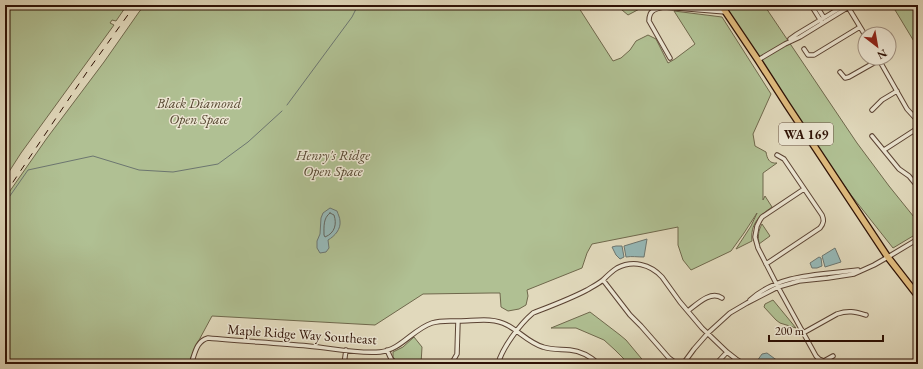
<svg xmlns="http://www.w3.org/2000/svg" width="923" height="369" font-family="'EB Garamond',serif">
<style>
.green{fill:#b0c093;stroke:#6f684c}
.water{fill:#96b9b8;stroke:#6c7670}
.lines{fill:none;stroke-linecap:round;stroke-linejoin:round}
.shore{stroke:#62655e;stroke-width:1}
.stream{stroke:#6c7670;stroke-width:1}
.street-casing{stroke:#5b4333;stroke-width:5.5}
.primary-casing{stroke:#2e1105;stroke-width:8}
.street{stroke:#ece6d3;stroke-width:3.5}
.primary{stroke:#e0bc7e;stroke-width:5.5}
.rail{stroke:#2e1105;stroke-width:1;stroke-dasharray:7 7;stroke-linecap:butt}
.labels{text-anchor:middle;stroke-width:3;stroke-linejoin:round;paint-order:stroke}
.shield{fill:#ece6d3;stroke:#675143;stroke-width:1}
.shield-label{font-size:13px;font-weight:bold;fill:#2e1105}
.park-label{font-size:14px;font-style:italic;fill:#554630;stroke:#ece6d3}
.street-label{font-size:14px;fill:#2e1105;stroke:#ece6d3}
</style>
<rect width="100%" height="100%" fill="#e1d9bc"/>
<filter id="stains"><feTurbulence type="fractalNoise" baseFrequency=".005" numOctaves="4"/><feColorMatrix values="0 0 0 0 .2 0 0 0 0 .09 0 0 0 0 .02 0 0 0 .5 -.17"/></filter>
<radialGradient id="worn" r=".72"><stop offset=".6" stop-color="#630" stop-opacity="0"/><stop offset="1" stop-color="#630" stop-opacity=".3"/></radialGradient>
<path class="green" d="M 5,5 L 127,5 L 116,21 L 112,20 L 110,23 L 114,25 L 21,153 L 5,178 Z
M 145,5 L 577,5 L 613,61 L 621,58 L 630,50 L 636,41 L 648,35 L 656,39 L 668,63 L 675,59 L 695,44 L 674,11 L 722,17 L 771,94 L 753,134 L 755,146 L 766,152 C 767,158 769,164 777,163 L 763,173 L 763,200 L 765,196 L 772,207 C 759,216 750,224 752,241 L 736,249 L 751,226 L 757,213 L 744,233 L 731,251 L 691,270 L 683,260 L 678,245 L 678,227 L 592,244 L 587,253 L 582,268 L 527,290 L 528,296 L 526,305 L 519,309 L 508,311 L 501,307 L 500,293 L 491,293 L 423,294 L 375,325 L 212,316 L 198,342 L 188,364 L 5,364 L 5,198 L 47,138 L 104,62 L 139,12 Z
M 616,5 L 647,5 L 628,15 Z
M 722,5 L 764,5 L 857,143 L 889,186 L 918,222 L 918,233 L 893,248 L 851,195 L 820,151 Z
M 892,5 L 918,5 L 918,48 Z
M 762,224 L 770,236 L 759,244 C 758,236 758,231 762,224 Z
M 773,300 L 796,328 L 780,323 L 776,320 L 764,307 L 765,304 Z
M 590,312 L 620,335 L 626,340 L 646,364 L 629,364 L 615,350 L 604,340 L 576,328 L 551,328 Z
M 414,337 L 422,347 L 421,364 C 411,364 400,366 393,357 L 393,352 L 403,347 Z"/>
<path class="water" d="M 330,208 L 337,211 C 338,214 340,218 340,221 C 341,229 335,236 328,240 L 329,248 L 326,252 L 320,253 L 317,248 L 317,241 L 320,234 L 321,218 L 323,213 Z
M 647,239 L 644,257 C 637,257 632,256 626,257 L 624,246 Z
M 616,246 L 622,246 L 624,257 L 620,259 L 616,255 L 612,247 Z
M 835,248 L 841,262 L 825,267 L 822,256 Z
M 819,257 L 821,258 L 822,266 L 817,268 L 812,268 L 810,263 Z
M 767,353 L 782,364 L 758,364 L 757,361 L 762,354 Z"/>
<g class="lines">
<path class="shore" d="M 330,213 L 334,215 C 337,224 335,233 325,237 L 324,235 C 324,227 323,218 330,213 Z"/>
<path class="stream" d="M 287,105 L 352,17 L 358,5
M 5,203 L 28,170 L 93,156 L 139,170 L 173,172 L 218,164 L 248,142 L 282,111"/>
<g class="street-casing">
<path id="street" d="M 787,5 C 791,8 795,8 800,5
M 811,5 L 821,21
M 816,5 L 824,18
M 848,7 L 865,35
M 790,39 L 797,34 L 845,5
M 804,49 L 808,55 L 814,55 L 860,27
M 670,58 L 649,21 C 649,10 655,9 664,7 L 726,12
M 878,58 L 907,109 L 918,121
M 758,60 L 785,44 L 800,37 L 852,5
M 840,72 L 845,78 L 849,77 L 879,60
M 872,110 L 882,100 L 897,91
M 872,136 L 899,169 L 909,176 L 918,187
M 884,150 L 918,128
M 804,189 L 762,217 L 760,220 L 757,226 L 755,237 L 758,248 L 778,287 L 816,356 L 819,359 L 824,361 L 833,356
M 766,264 L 820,228 C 824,223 824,220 822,215 L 784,159 L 777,155
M 603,280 L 630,315 L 641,326 L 669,358 L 677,364
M 750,300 C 780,273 821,275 858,270
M 688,311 C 697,304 711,290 722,298
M 803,333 L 837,314 C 849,310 855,312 866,315
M 387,350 L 392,361 L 395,364
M 191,364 C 195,354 196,341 208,338 C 241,341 275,343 308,346 C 332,348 356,354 380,352 C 401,350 413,329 432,323 C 441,320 450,321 459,321 C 474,321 493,317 507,325 C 519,331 529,343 543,347 C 552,350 561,349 570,350 C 581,351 591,357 599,364
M 344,364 L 346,350
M 450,364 L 453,361 L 457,354 L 458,321
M 498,364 C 502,348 520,324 533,313 C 551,306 570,299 587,290 C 592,287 598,284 603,280 C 607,276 612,271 617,268 C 633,260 650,264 662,277 L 680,302 L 702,328 L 727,352 L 736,359 L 744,364
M 683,364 L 694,349 L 708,333 L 730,313 L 747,303 L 778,287 L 799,281 L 828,278 L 854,274 L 874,265 L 888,257 L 918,239
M 716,364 L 727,352"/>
</g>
<g class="primary-casing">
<path id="primary" d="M 721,5 L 758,60 L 787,105 L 887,256 L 918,296"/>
</g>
<use href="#street" class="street"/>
<use href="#primary" class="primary"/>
<path class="rail" d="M 5,194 L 87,72 L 135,5"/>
</g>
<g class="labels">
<rect class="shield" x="779" y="123" width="54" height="22" rx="3"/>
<g class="shield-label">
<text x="806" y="139">WA 169</text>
</g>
<g class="park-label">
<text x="199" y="108">Black Diamond<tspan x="199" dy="16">Open Space</tspan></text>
<text x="333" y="160">Henry's Ridge<tspan x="333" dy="16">Open Space</tspan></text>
</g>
<g class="street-label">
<text transform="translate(302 334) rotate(4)" y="5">Maple Ridge Way Southeast</text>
</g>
</g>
<rect width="923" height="369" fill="none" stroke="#e1d9bc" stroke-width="20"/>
<rect x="6" y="6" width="911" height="357" fill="none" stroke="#2e1105" stroke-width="2"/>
<rect x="10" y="10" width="903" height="349" fill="none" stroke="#2e1105"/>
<g transform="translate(877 46) rotate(149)"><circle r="19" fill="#ece6d3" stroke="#a09181"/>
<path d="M0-3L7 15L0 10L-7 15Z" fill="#8f2418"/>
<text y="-6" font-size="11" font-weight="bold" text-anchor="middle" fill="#2e1105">N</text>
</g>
<path d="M769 335v6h114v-6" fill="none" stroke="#2e1105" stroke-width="2"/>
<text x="775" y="335" font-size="12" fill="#2e1105" stroke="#ece6d3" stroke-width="3" paint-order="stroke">200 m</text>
<rect width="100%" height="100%" filter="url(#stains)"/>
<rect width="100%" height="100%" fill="url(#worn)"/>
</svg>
